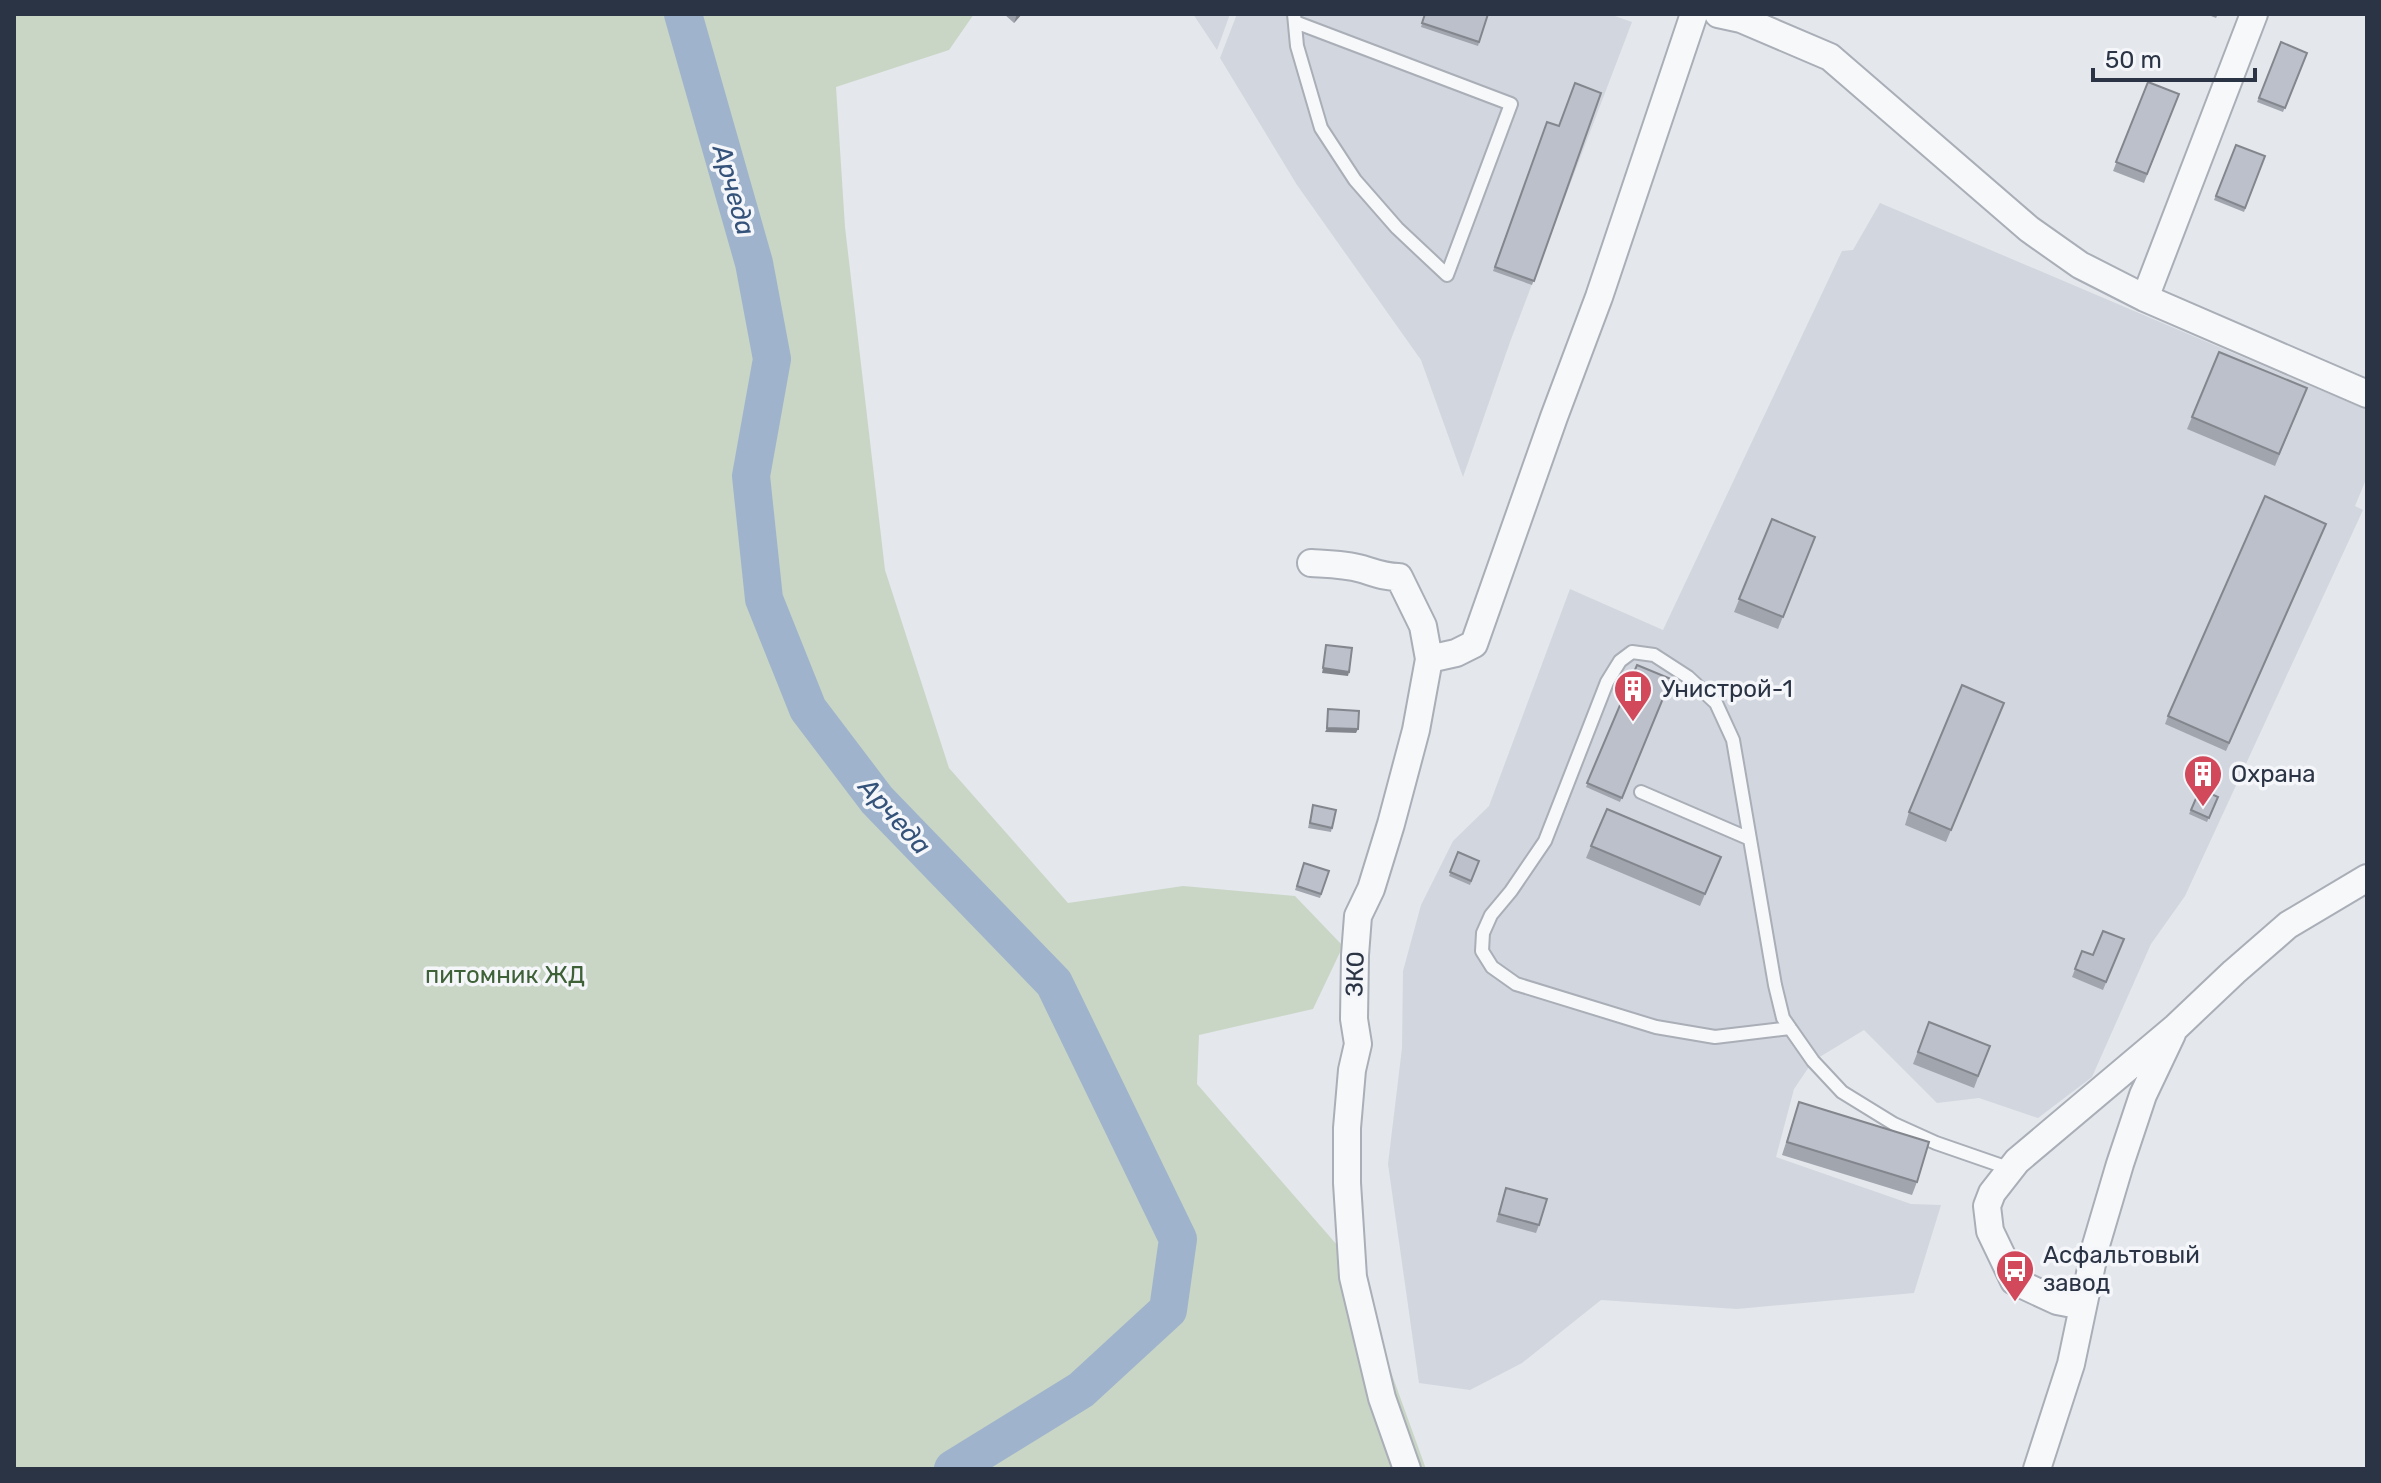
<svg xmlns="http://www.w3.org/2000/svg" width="2381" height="1483" font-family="Rubik,sans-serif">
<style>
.built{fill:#d2d6de}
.green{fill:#c9d6c5}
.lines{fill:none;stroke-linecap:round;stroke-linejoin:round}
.river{stroke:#9fb4cc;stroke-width:38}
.lane-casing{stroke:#a9aeb7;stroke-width:16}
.street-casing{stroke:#a9aeb7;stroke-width:30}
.lane{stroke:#f7f8fa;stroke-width:12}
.street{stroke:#f7f8fa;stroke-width:26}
.wall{fill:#a1a5ae}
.shaded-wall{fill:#83868d}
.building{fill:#bbc0ca;stroke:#83868d;stroke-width:2}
.labels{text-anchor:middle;stroke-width:7;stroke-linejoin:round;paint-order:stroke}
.poi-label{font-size:24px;fill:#2b3445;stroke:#f4f6f9;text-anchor:start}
.street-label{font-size:24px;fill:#2b3445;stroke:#f4f6f9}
.park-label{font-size:24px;fill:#3f6138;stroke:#f4f6f9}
.water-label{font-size:26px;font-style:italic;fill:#34527a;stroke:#f4f6f9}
</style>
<rect width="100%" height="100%" fill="#e4e7ec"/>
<path class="built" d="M 1193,14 L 1230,14 L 1217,50 Z
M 1237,14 L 1609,14 L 1632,22 L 1510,342 L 1463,477 L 1421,360 L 1297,185 L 1220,58 Z
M 1880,203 L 2367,410 L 2367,477 L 2355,506 L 2363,510 L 2185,896 L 2151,944 L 2092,1077 L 2038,1118 L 1979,1098 L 1937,1103 L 1864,1030 L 1813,1061 L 1794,1089 L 1776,1157 L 1911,1204 L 1941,1205 L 1914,1293 L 1737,1309 L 1601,1300 L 1522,1363 L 1470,1390 L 1419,1383 L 1388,1164 L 1402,1048 L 1403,971 L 1421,905 L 1453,841 L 1489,806 L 1570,589 L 1663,630 L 1842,251 L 1853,250 Z"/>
<path class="green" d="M 14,14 L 974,14 L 949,50 L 836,87 L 845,227 L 885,570 L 949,768 L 1068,903 L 1183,886 L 1295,896 L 1343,946 L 1313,1009 L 1199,1035 L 1197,1084 L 1351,1261 L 1426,1469 L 14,1469 Z"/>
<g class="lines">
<path class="river" d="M 683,14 L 754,263 L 772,359 L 751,476 L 764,599 L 808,709 L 877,800 L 1054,983 L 1178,1239 L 1168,1310 L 1081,1390 L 953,1469"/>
<g class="lane-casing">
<path id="lane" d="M 1294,14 L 1297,46 L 1321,128 L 1355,180 L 1397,228 L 1447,275 L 1511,104 L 1295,22
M 1641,792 L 1750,839
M 1790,1028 L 1715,1037 L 1656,1027 L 1516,984 L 1492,967 L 1482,951 L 1483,933 L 1491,915 L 1511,891 L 1545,841 L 1607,682 L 1620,661 L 1632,652 L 1654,655 L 1688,677 L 1716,703 L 1733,740 L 1775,985 L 1783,1018 L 1813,1061 L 1842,1092 L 1894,1124 L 1936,1143 L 2011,1169"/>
</g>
<g class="street-casing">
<path id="street" d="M 1718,14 L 1741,19 L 1830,57 L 2029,229 L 2080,265 L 2145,298 L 2367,394
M 2145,298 L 2254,14
M 1311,563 C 1328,564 1345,564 1362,569 C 1375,573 1384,577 1399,577 L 1423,626 L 1429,659 L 1416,730 L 1391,824 L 1371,889 L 1358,916 L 1355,955 L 1354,1019 L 1358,1044 L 1352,1070 L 1347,1128 L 1347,1183 L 1353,1277 L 1382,1398 L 1407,1469
M 1429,659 L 1456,653 L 1474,644 L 1554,417 L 1599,297 L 1694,14
M 2083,1306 L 2057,1301 L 2014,1281 L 1990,1231 L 1987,1206 L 1992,1193 L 2017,1161 L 2176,1027 L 2234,972 L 2288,925 L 2367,878
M 2037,1469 L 2071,1364 L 2096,1245 L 2120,1164 L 2143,1095 L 2172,1034"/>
</g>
<use href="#lane" class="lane"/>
<use href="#street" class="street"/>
</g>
<path class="wall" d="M 1004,14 L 1022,14 L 1014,23 Z
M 1425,14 L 1488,14 L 1478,46 L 1421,27 Z
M 2206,14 L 2218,14 L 2216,18 Z
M 2281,42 L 2307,53 L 2283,112 L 2257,102 Z
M 2148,82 L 2179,94 L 2144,183 L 2113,171 Z
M 1601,93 L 1532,285 L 1493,271 L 1547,122 L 1559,126 Z
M 2236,145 L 2265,156 L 2244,212 L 2214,200 Z
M 2307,388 L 2275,466 L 2187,429 L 2192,417 Z
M 1772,519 L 1815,537 L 1778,629 L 1734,612 Z
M 2323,532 L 2226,751 L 2165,724 L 2168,716 Z
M 1637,665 L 1671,679 L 1620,802 L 1586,787 Z
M 1999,715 L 1946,842 L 1905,825 L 1909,812 Z
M 2200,789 L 2218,797 L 2207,822 L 2189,814 Z
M 1313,805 L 1332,828 L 1331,832 L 1308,828 Z
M 1591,846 L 1721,857 L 1700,906 L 1586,858 Z
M 1458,852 L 1479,861 L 1470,885 L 1449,876 Z
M 1304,863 L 1329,871 L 1320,898 L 1295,890 Z
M 2124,939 L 2103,990 L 2072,977 L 2082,951 L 2093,955 Z
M 1929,1022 L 1990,1046 L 1974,1088 L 1913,1064 Z
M 1799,1102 L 1917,1182 L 1912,1195 L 1782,1155 Z
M 1506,1188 L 1539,1225 L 1536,1233 L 1496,1222 Z"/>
<path class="shaded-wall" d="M 1017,14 L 1022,14 L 1014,23 Z
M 1323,668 L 1349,672 L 1348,676 L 1322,673 Z
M 1327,728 L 1358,729 L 1356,733 L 1325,732 Z"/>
<path class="building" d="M 1425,14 L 1488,14 L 1479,42 L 1422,23 Z
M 2281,42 L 2307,53 L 2285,108 L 2259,98 Z
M 2148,82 L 2179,94 L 2147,174 L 2116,162 Z
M 1575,83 L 1601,93 L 1534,281 L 1495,267 L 1547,122 L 1559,126 Z
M 2236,145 L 2265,156 L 2245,208 L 2216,196 Z
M 2219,352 L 2307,388 L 2279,454 L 2192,417 Z
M 2265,496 L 2326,524 L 2229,743 L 2168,716 Z
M 1772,519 L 1815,537 L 1783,617 L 1739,599 Z
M 1326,645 L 1352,648 L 1349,672 L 1323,668 Z
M 1637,665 L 1671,679 L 1622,798 L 1587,783 Z
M 1962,685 L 2004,703 L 1951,830 L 1909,812 Z
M 1328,709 L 1359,711 L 1358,729 L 1327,728 Z
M 2200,789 L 2218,797 L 2209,818 L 2191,810 Z
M 1313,805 L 1336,810 L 1332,828 L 1310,823 Z
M 1607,809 L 1721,857 L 1705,894 L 1591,846 Z
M 1458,852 L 1479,861 L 1471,881 L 1450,872 Z
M 1304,863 L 1329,871 L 1321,894 L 1297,886 Z
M 2103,931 L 2124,939 L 2106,982 L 2075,969 L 2082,951 L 2093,955 Z
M 1929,1022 L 1990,1046 L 1978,1076 L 1918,1052 Z
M 1799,1102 L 1929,1142 L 1917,1182 L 1787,1142 Z
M 1506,1188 L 1547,1199 L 1539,1225 L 1499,1214 Z"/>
<defs>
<g id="building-pin" transform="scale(2)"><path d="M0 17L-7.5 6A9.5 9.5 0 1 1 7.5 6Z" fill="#d1495b" stroke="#f4f6f9"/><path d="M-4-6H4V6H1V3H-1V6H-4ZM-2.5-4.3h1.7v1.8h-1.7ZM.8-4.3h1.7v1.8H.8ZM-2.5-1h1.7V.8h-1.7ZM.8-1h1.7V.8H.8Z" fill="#fff"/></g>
<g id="bus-pin" transform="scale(2)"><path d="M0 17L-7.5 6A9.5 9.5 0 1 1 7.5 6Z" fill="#d1495b" stroke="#f4f6f9"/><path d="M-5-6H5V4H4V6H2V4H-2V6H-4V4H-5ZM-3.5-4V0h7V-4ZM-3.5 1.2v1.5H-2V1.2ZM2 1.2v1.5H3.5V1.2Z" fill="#fff"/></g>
</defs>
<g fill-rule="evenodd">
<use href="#building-pin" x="1633" y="689"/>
<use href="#building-pin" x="2203" y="774"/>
<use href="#bus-pin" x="2015" y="1269"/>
</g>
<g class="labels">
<g class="poi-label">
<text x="1661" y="697">Унистрой-1</text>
<text x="2231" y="782">Охрана</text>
<text x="2043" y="1263">Асфальтовый<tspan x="2043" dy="28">завод</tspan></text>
</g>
<g class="street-label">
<text transform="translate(1355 974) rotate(-88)" y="8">ЗКО</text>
</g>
<g class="park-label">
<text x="505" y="983">питомник ЖД</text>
</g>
<g class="water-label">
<text transform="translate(734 190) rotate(74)" y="9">Арчеда</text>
<text transform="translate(895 816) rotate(48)" y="9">Арчеда</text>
</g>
</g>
<rect width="2381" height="1483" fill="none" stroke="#2b3445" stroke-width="32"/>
<path d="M2093 68v12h162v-12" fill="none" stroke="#2b3445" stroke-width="4"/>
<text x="2105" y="68" font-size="24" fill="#2b3445" stroke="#f4f6f9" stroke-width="6" paint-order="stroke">50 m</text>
</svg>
